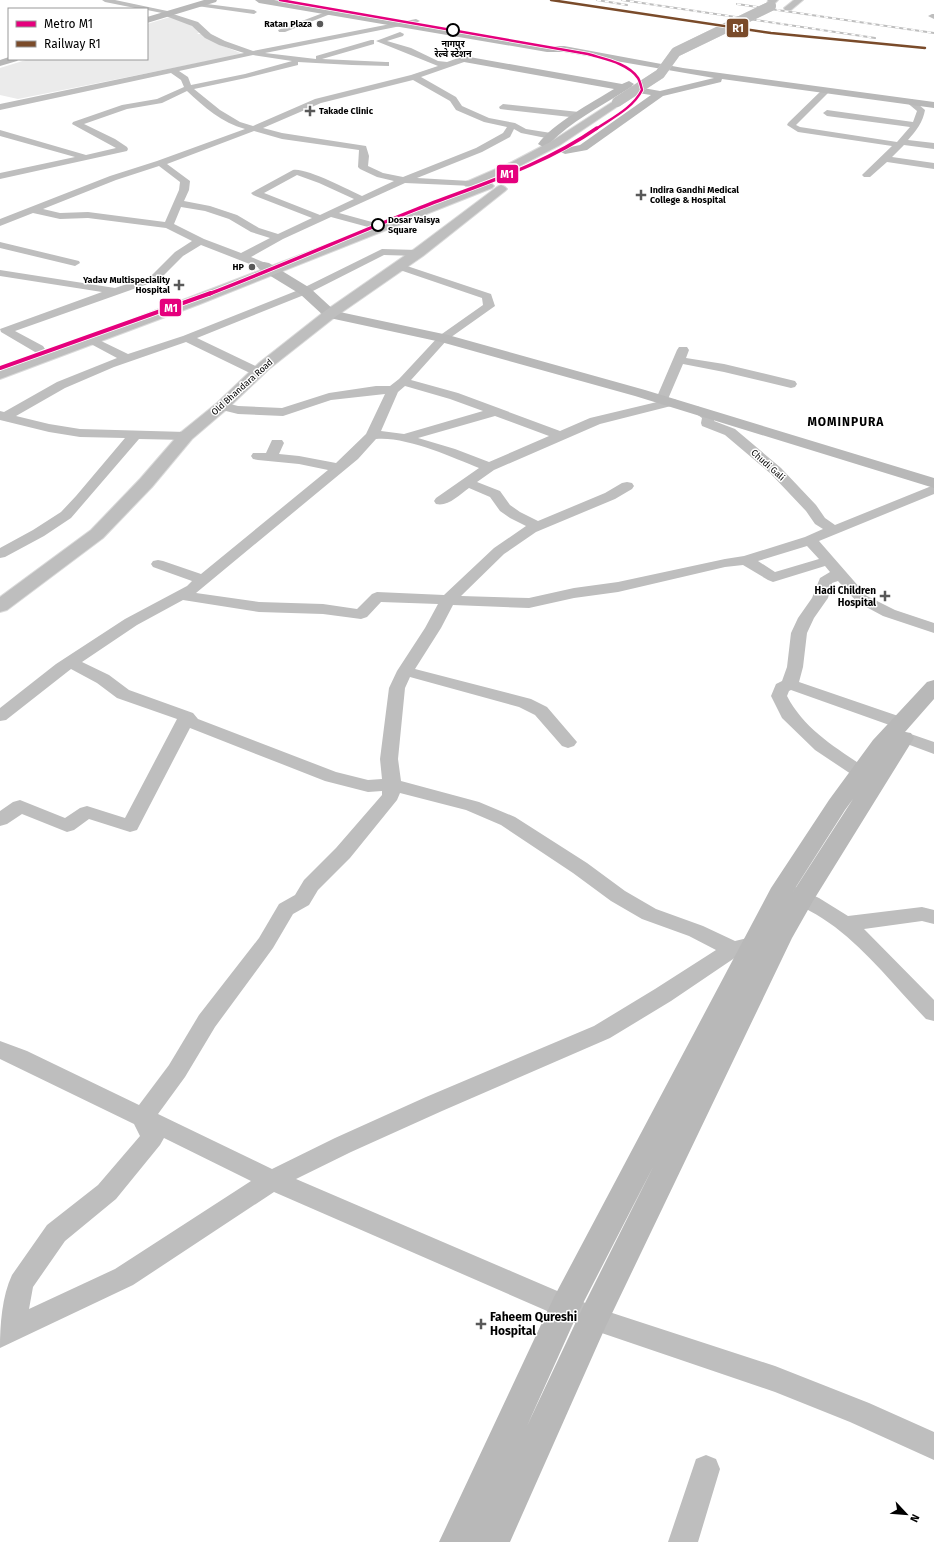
<svg xmlns="http://www.w3.org/2000/svg" width="934" height="1542" font-family="'Fira Sans','Noto Sans Devanagari',sans-serif">
<style>
.green{fill:#ebebeb}
.lines{fill:none;stroke-linecap:round;stroke-linejoin:round}
.primary-casing{stroke:#dbdbdb;stroke-width:2}
.highway-casing{stroke:#dbdbdb;stroke-width:2}
.street{fill:#bebebe;fill-rule:evenodd}
.secondary{fill:#b8b8b8;fill-rule:evenodd}
.primary{fill:#bebebe;fill-rule:evenodd}
.highway{fill:#bebebe;fill-rule:evenodd}
.rail-casing{stroke:#bebebe;stroke-width:2}
.rail{stroke:#fff;stroke-width:1.5;stroke-dasharray:4;stroke-linecap:butt}
.highway-bridge-casing{stroke:#dbdbdb;stroke-width:10;stroke-linecap:butt}
.highway-bridge{stroke:#bebebe;stroke-width:10}
.rail-1-casing{stroke:#fff;stroke-width:4}
.rail-1{stroke:#7a4b2a;stroke-width:2.5}
.metro-1-far2-casing{stroke:#fff;stroke-width:4}
.metro-1-far1-casing{stroke:#fff;stroke-width:5}
.metro-1-casing{stroke:#fff;stroke-width:6}
.metro-1-far2{stroke:#e5007d;stroke-width:2.5}
.metro-1-far1{stroke:#e5007d;stroke-width:3.5}
.metro-1{stroke:#e5007d;stroke-width:4}
.poi-dot{fill:#595959;stroke:#fff;stroke-width:1.5}
.stop-dot{fill:#fff;stroke:#000;stroke-width:2}
.labels{text-anchor:middle;stroke-width:3;stroke-linejoin:round;paint-order:stroke}
.far-poi-label{font-size:9px;font-weight:bold;fill:#000;stroke:#fff;text-anchor:end}
.far-stop-label{font-size:9px;font-weight:bold;fill:#000;stroke:#fff}
.far-street-label{font-size:9px;fill:#000;stroke:#fff}
.poi-label{font-size:10px;font-weight:bold;fill:#000;stroke:#fff;text-anchor:end}
.far-district-label{font-size:12px;font-weight:bold;letter-spacing:1px;fill:#000;stroke:#fff}
.near-poi-label{font-size:12px;font-weight:bold;fill:#000;stroke:#fff;text-anchor:start}
.line-badge{stroke:#fff;stroke-width:1.5}
.badge-label{font-size:11px;text-anchor:middle;font-weight:bold;fill:#fff}
</style>
<rect width="100%" height="100%" fill="#fff"/>
<path class="green" d="M 170,17 L 189,24 L 200,32 L 197,34 L 201,34 L 218,44 L 243,54 L 18,99 L 0,95 L 0,68 L 29,59 L 147,59 L 147,24 Z"/>
<g class="lines">
<g class="primary-casing">
<path id="primary" d="M 768,0 L 778,0 L 775,3 L 774,8 L 771,9 L 767,6 Z
M 488,183 L 492,184 L 494,186 L 492,188 L 200,304 L 0,379 L 0,370 Z"/>
</g>
<g class="highway-casing">
<path id="highway" d="M 794,0 L 803,0 L 791,10 L 785,10 L 784,8 Z
M 617,99 L 622,102 L 621,104 L 560,145 L 520,166 L 474,186 L 466,186 L 464,184 L 466,182 L 512,162 L 552,141 Z
M 501,185 L 505,187 L 507,189 L 505,191 L 423,256 L 335,317 L 269,369 L 227,409 L 192,439 L 152,487 L 103,538 L 7,610 L 0,612 L 0,597 L 91,530 L 140,479 L 180,433 L 217,403 L 259,363 L 325,311 L 413,250 L 497,187 Z"/>
</g>
<path class="street" d="M 102,0 L 115,0 L 172,12 L 173,14 L 198,22 L 211,34 L 225,41 L 253,51 L 416,19 L 420,21 L 416,23 L 265,53 L 316,59 L 316,56 L 371,40 L 374,40 L 374,44 L 322,59 L 386,62 L 389,62 L 389,66 L 352,65 L 298,62 L 298,65 L 246,78 L 194,89 L 220,110 L 240,122 L 253,126 L 315,99 L 411,75 L 438,66 L 376,41 L 400,32 L 404,34 L 403,36 L 387,41 L 411,48 L 438,61 L 447,62 L 461,57 L 467,57 L 467,61 L 421,77 L 456,97 L 462,106 L 489,118 L 515,123 L 526,129 L 551,133 L 555,136 L 551,139 L 521,133 L 514,129 L 510,137 L 482,152 L 417,178 L 470,181 L 473,182 L 475,184 L 473,186 L 405,183 L 339,213 L 372,222 L 373,224 L 372,226 L 368,227 L 331,217 L 283,239 L 251,257 L 268,264 L 269,266 L 268,268 L 260,268 L 201,245 L 183,256 L 159,280 L 15,331 L 43,346 L 45,349 L 43,352 L 35,352 L 1,332 L 0,329 L 102,292 L 0,276 L 0,270 L 115,288 L 151,276 L 175,252 L 192,241 L 166,228 L 88,218 L 60,219 L 33,213 L 0,226 L 0,219 L 110,176 L 157,161 L 245,129 C 222,123 204,107 187,91 L 162,103 L 127,109 L 84,124 L 115,139 L 127,147 L 128,149 L 127,151 L 0,179 L 0,173 L 75,157 L 0,136 L 0,130 L 86,155 L 116,148 L 72,124 L 73,122 L 122,105 L 157,99 L 184,87 L 181,80 L 171,73 L 0,110 L 0,104 L 244,53 L 219,45 L 205,38 L 192,26 L 163,15 L 162,13 L 147,10 L 147,9 L 140,9 L 105,2 ZM 253,55 L 292,61 L 245,74 L 191,85 L 188,77 L 179,71 ZM 413,80 L 450,101 L 456,110 L 484,122 L 507,127 L 503,133 L 476,148 L 403,177 L 383,173 L 368,166 L 369,156 L 366,146 L 282,133 L 263,128 L 321,103 ZM 254,131 L 282,139 L 359,150 L 358,167 L 360,169 L 377,177 L 394,181 L 362,196 C 349,190 305,167 293,170 L 251,193 L 253,195 L 312,218 L 278,234 L 259,228 L 237,215 L 210,206 L 184,201 L 189,190 L 190,181 L 167,164 ZM 159,166 L 180,182 L 179,190 L 165,222 L 88,212 L 60,213 L 43,209 L 116,180 ZM 297,175 L 319,183 L 354,199 L 320,215 L 264,193 ZM 181,207 L 205,211 L 229,219 L 251,232 L 270,238 L 241,253 L 204,239 L 174,224 Z
M 199,3 L 254,10 L 257,12 L 254,14 L 197,6 L 196,5 Z
M 331,10 L 334,12 L 333,13 L 285,32 L 279,32 L 278,30 Z
M 932,14 L 934,14 L 934,19 L 928,16 Z
M 824,88 L 827,88 L 831,90 L 796,125 L 800,127 L 897,142 L 910,127 L 827,116 L 823,113 L 827,110 L 913,122 L 917,111 L 905,101 L 906,99 L 912,99 L 925,110 C 923,122 916,131 908,140 L 934,143 L 934,149 L 904,145 L 892,157 L 934,163 L 934,169 L 887,162 L 870,177 L 864,177 L 862,175 L 864,173 L 892,146 L 798,132 L 787,125 L 788,123 Z
M 503,104 L 579,112 L 583,115 L 579,118 L 500,109 L 499,107 Z
M 0,242 L 79,261 L 80,263 L 75,266 L 0,248 Z
M 382,249 L 418,250 L 423,253 L 418,256 L 384,255 L 309,293 L 197,338 L 262,369 L 264,372 L 262,375 L 254,375 L 186,342 L 114,367 L 65,388 L 16,416 L 49,424 L 80,429 L 186,432 L 191,433 L 193,436 L 191,439 L 186,440 L 139,439 L 71,518 L 44,536 L 5,557 L 0,558 L 0,548 L 33,530 L 61,512 L 76,496 L 125,438 L 80,437 L 49,432 L 0,420 L 0,411 L 4,412 L 57,382 L 117,358 L 89,343 L 87,341 L 89,339 L 97,339 L 128,354 L 183,336 L 301,289 Z
M 398,263 L 491,294 L 495,306 L 447,340 L 411,380 L 458,393 L 560,431 L 590,418 L 657,402 L 656,399 L 677,350 L 679,347 L 687,347 L 689,350 L 686,358 L 724,364 L 795,381 L 797,384 L 795,387 L 791,388 L 724,372 L 683,364 L 668,399 L 675,399 L 677,402 L 675,405 L 600,424 L 494,470 L 477,482 L 500,491 L 510,505 L 520,512 L 538,521 L 605,493 L 622,483 L 627,482 L 632,483 L 634,486 L 632,489 L 615,499 L 536,532 L 504,554 L 461,596 L 529,598 L 574,588 L 618,582 L 725,559 L 744,556 L 805,537 L 823,529 L 815,524 L 806,511 L 771,474 L 725,435 L 702,426 L 701,423 L 702,418 L 691,410 L 692,407 L 697,406 L 714,414 L 715,417 L 714,421 L 735,429 L 781,468 L 816,505 L 825,518 L 835,525 L 934,485 L 934,494 L 819,541 L 867,596 L 895,610 L 934,623 L 934,633 L 883,616 L 857,602 L 838,581 L 832,583 L 828,598 L 814,618 L 807,633 L 803,667 L 799,682 L 907,719 L 910,723 L 907,727 L 901,728 L 895,727 L 791,690 L 789,691 L 787,696 C 804,729 836,748 866,768 L 869,772 L 866,776 L 860,778 L 854,776 L 815,750 L 782,718 L 771,696 L 776,684 L 782,681 L 787,667 L 791,633 L 798,618 L 812,598 L 820,578 L 830,572 L 825,566 L 773,582 L 768,580 L 743,565 L 725,567 L 618,592 L 574,598 L 529,608 L 453,605 L 441,628 L 415,669 L 531,699 L 547,707 L 577,742 L 574,746 L 568,748 L 562,746 L 535,715 L 519,707 L 410,677 L 405,688 L 398,759 L 401,781 L 479,802 L 515,817 L 587,863 L 625,891 L 656,909 L 703,926 L 735,941 L 764,934 L 771,936 L 774,941 L 771,946 L 739,955 L 671,1001 L 610,1038 L 442,1111 L 351,1152 L 296,1179 L 597,1308 L 775,1366 L 869,1403 L 934,1432 L 934,1460 L 850,1422 L 775,1392 L 584,1327 L 274,1192 L 133,1285 L 0,1348 C 0,1325 2,1296 12,1275 L 47,1225 L 98,1185 L 140,1136 L 134,1124 L 0,1059 L 0,1041 L 27,1051 L 139,1105 L 169,1065 L 199,1015 L 259,938 L 279,904 L 295,895 L 304,880 L 336,848 L 382,795 L 382,791 L 368,792 L 325,781 L 190,728 L 137,830 L 130,832 L 89,819 L 74,830 L 67,832 L 22,814 L 7,824 L 0,826 L 0,811 L 13,802 L 20,800 L 65,818 L 80,808 L 87,806 L 125,818 L 177,719 L 117,698 L 97,683 L 71,669 L 6,720 L 0,721 L 0,708 L 56,664 L 125,619 L 187,586 L 192,581 L 153,567 L 151,564 L 153,561 L 158,560 L 163,561 L 201,574 L 328,470 L 299,464 L 258,460 L 253,459 L 251,456 L 253,453 L 266,453 L 272,440 L 282,440 L 284,443 L 279,454 L 299,456 L 336,463 L 366,434 L 385,394 L 331,400 L 283,416 L 238,414 L 218,409 L 216,406 L 218,403 L 222,402 L 238,406 L 282,408 L 329,393 L 376,386 L 390,386 L 399,379 L 439,336 L 483,305 L 482,298 L 394,268 L 393,266 ZM 405,386 L 450,399 L 483,411 L 404,434 L 381,431 L 398,392 ZM 495,416 L 549,436 L 489,462 L 455,449 L 418,438 ZM 376,439 C 405,436 452,457 479,468 L 436,498 L 434,501 L 436,504 C 448,507 459,495 469,488 L 490,497 L 500,511 L 510,518 L 526,526 L 494,548 L 444,595 L 377,592 L 372,594 L 357,609 L 323,604 L 259,602 L 196,593 L 358,459 ZM 807,546 L 819,559 L 775,572 L 758,561 ZM 183,600 L 259,612 L 323,614 L 361,619 L 367,617 L 381,602 L 438,604 L 425,628 L 397,671 L 389,688 L 380,759 L 382,779 L 368,780 L 336,772 L 198,719 L 193,713 L 129,690 L 109,675 L 82,662 L 137,625 ZM 400,793 L 466,810 L 501,825 L 573,873 L 611,901 L 642,919 L 689,936 L 716,950 L 655,989 L 594,1026 L 426,1097 L 335,1138 L 272,1169 L 158,1114 L 185,1077 L 215,1027 L 273,948 L 293,914 L 309,905 L 318,890 L 350,858 L 397,800 ZM 164,1138 L 251,1181 L 115,1269 L 29,1309 L 33,1287 L 65,1241 L 116,1199 L 160,1145 Z
M 905,732 L 934,742 L 934,754 L 899,741 L 896,737 L 899,733 Z
M 791,885 L 819,898 L 848,916 L 922,907 L 934,910 L 934,924 L 922,921 L 864,929 L 934,1000 L 934,1021 L 926,1019 C 896,988 869,953 835,927 C 819,915 801,906 784,897 L 781,892 L 784,887 Z
M 706,1455 L 716,1459 L 720,1469 L 698,1542 L 668,1542 L 696,1459 Z"/>
<path class="secondary" d="M 204,0 L 217,0 L 216,2 L 147,23 L 147,17 Z
M 255,0 L 274,0 L 547,46 L 564,46 L 683,68 L 934,102 L 934,108 L 722,79 L 721,82 L 663,96 L 587,150 L 565,154 L 559,151 L 561,149 L 580,145 L 651,95 L 625,91 C 599,107 571,122 550,143 L 553,147 L 548,150 L 538,144 C 552,124 593,102 614,89 L 464,62 L 461,61 L 459,59 L 461,57 L 464,56 L 622,84 L 629,81 L 634,84 L 632,86 L 660,91 L 714,78 L 564,52 L 547,52 L 259,3 Z
M 9,57 L 9,59 L 19,59 L 17,61 L 0,66 L 0,60 Z
M 264,262 L 269,263 L 310,288 L 335,311 L 448,335 L 645,390 L 934,478 L 934,488 L 635,396 L 441,342 L 325,317 L 300,294 L 259,269 L 257,266 L 259,263 Z
M 934,680 L 934,699 L 905,732 L 911,733 L 914,738 L 813,901 L 792,938 L 605,1328 L 510,1542 L 439,1542 L 554,1297 L 771,888 L 829,800 L 873,740 L 927,682 ZM 853,799 L 793,892 L 790,897 L 794,890 L 845,810 ZM 653,1167 L 582,1309 L 527,1426 L 576,1317 Z"/>
<use href="#primary" class="primary"/>
<use href="#highway" class="highway"/>
<g class="rail-casing">
<path id="rail" d="M 551,0 L 771,33 L 925,48
M 597,0 L 627,5
M 622,0 L 875,38
M 737,4 L 934,33"/>
</g>
<use href="#rail" class="rail"/>
<g class="highway-bridge-casing">
<path id="highway-bridge" d="M 617,102 L 660,74 L 676,52 L 771,6"/>
</g>
<use href="#highway-bridge" class="highway-bridge"/>
<g class="rail-1-casing">
<path id="rail-1" d="M 551,0 L 771,33 L 925,48"/>
</g>
<use href="#rail-1" class="rail-1"/>
<g class="metro-1-far2-casing">
<path id="metro-1-far2" d="M 280,0 L 588,54 C 604,59 628,63 638,78 C 640,81 641,86 642,90 C 633,108 612,118 596,129"/>
</g>
<g class="metro-1-far1-casing">
<path id="metro-1-far1" d="M 209,294 C 279,267 347,237 417,209 C 478,185 543,166 597,128"/>
</g>
<g class="metro-1-casing">
<path id="metro-1" d="M 0,368 L 211,293"/>
</g>
<use href="#metro-1-far2" class="metro-1-far2"/>
<use href="#metro-1-far1" class="metro-1-far1"/>
<use href="#metro-1" class="metro-1"/>
</g>
<g class="poi-dot">
<circle cx="320" cy="24" r="4"/>
<path d="M308 105h4v4h4v4h-4v4h-4v-4h-4v-4h4z"/>
<path d="M639 189h4v4h4v4h-4v4h-4v-4h-4v-4h4z"/>
<circle cx="252" cy="267" r="4"/>
<path d="M177 279h4v4h4v4h-4v4h-4v-4h-4v-4h4z"/>
<path d="M883 590h4v4h4v4h-4v4h-4v-4h-4v-4h4z"/>
<path d="M479 1318h4v4h4v4h-4v4h-4v-4h-4v-4h4z"/>
</g>
<g class="stop-dot">
<circle cx="453" cy="30" r="6"/>
<circle cx="378" cy="225" r="6"/>
</g>
<g class="labels">
<g class="far-poi-label">
<text x="312" y="27">Ratan Plaza</text>
<text x="319" y="114" text-anchor="start">Takade Clinic</text>
<text x="650" y="193" text-anchor="start">Indira Gandhi Medical<tspan x="650" dy="10">College &amp; Hospital</tspan></text>
<text x="244" y="270">HP</text>
<text x="170" y="283">Yadav Multispeciality<tspan x="170" dy="10">Hospital</tspan></text>
</g>
<g class="far-stop-label">
<text x="453" y="47">नागपुर<tspan x="453" dy="10">रेल्वे स्टेशन</tspan></text>
<text x="388" y="223" text-anchor="start">Dosar Vaisya<tspan x="388" dy="10">Square</tspan></text>
</g>
<g class="far-street-label">
<text transform="translate(242 387) rotate(-42)" y="3">Old Bhandara Road</text>
<text transform="translate(768 465) rotate(42)" y="3">Chudi Gali</text>
</g>
<g class="poi-label">
<text x="876" y="594">Hadi Children<tspan x="876" dy="12">Hospital</tspan></text>
</g>
<g class="far-district-label">
<text x="846" y="426">MOMINPURA</text>
</g>
<g class="near-poi-label">
<text x="490" y="1321">Faheem Qureshi<tspan x="490" dy="14">Hospital</tspan></text>
</g>
</g>
<g class="line-badge">
<rect x="726" y="18" width="23" height="20" rx="4" fill="#7a4b2a"/>
<rect x="496" y="164" width="23" height="20" rx="4" fill="#e5007d"/>
<rect x="159" y="298" width="23" height="19" rx="4" fill="#e5007d"/>
</g>
<g class="badge-label">
<text x="738" y="32">R1</text>
<text x="507" y="178">M1</text>
<text x="171" y="312">M1</text>
</g>
<rect x="8" y="8" width="140" height="52" fill="#ffffff" stroke="#999999"/>
<rect x="16" y="21" width="20" height="6" fill="#e5007d" stroke="#999999"/>
<text x="44" y="28" font-size="12" fill="#000000">Metro M1</text>
<rect x="16" y="41" width="20" height="6" fill="#7a4b2a" stroke="#999999"/>
<text x="44" y="48" font-size="12" fill="#000000">Railway R1</text>
<g transform="translate(906 1514) rotate(116)" stroke="#ffffff" stroke-width="3" paint-order="stroke">
<path d="M0-3L7 15L0 10L-7 15Z" fill="#000000"/>
<text y="-6" font-size="11" font-weight="bold" text-anchor="middle" fill="#000000">N</text>
</g>
</svg>
